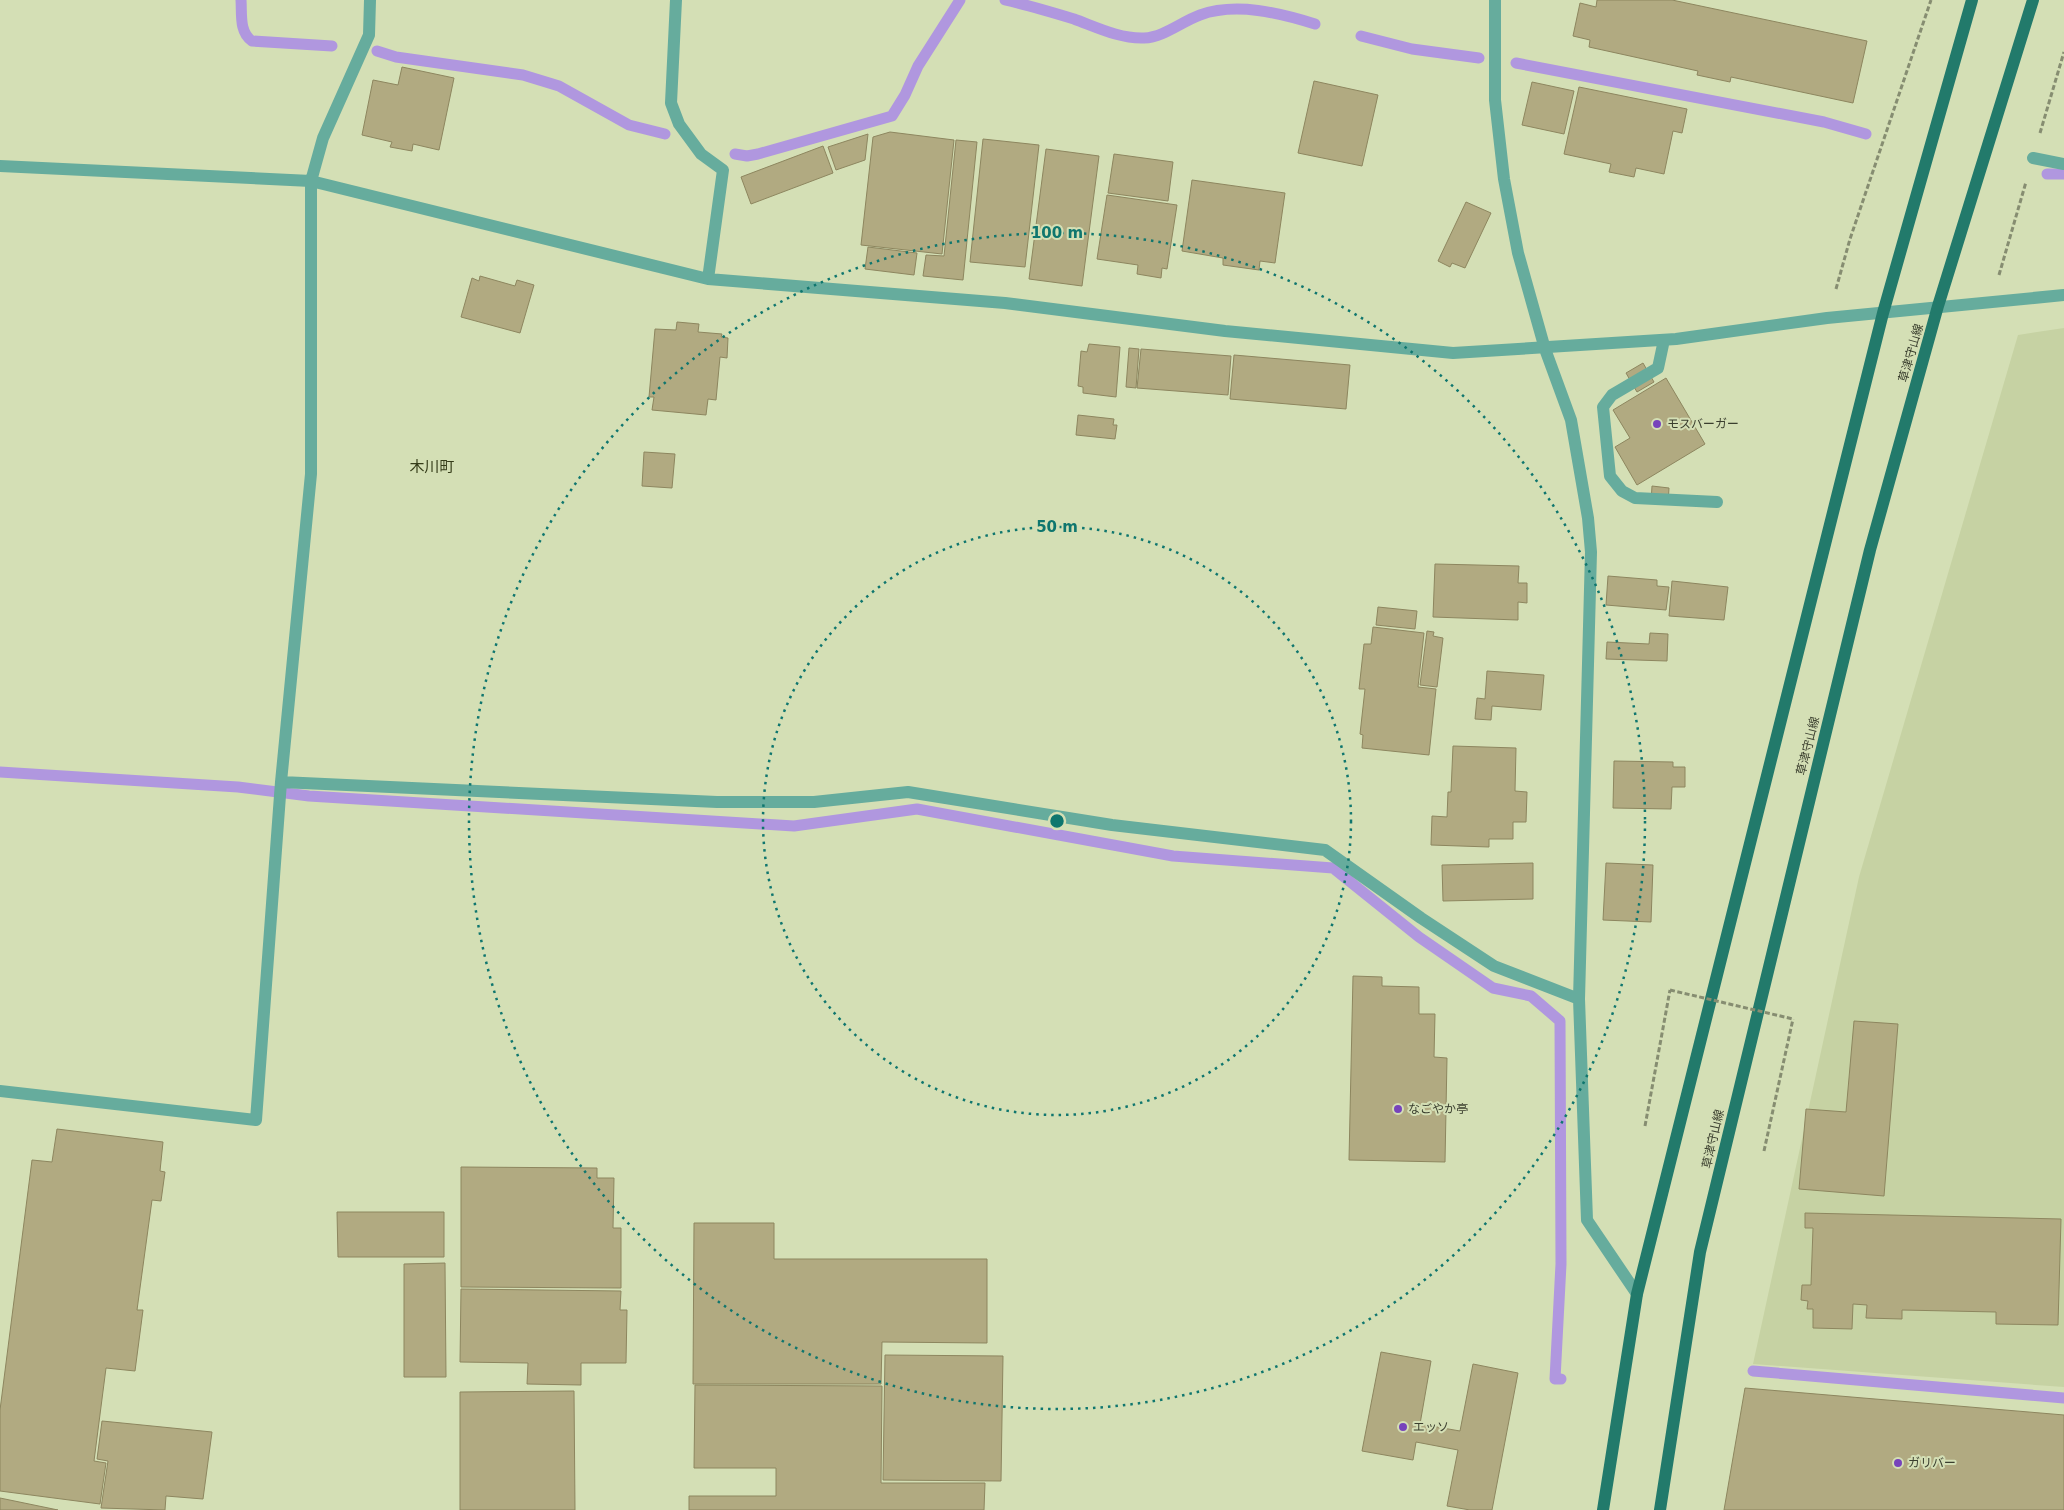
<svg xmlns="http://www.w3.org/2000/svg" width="2064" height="1510" font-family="'DejaVu Sans','Noto Sans JP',sans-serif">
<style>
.built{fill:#c6d2a3}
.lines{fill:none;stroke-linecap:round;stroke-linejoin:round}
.stream{stroke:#b097df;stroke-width:11}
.building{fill:#b1aa81;stroke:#8d865f}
.path{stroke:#868d71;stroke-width:3;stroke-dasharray:5 2.5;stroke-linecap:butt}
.minor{stroke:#66ac9d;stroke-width:12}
.major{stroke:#227a6b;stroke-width:12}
.path-bridge{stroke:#868d71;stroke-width:3;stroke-dasharray:5 2.5;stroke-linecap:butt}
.ring{fill:none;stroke:#0f766e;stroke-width:2.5;stroke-dasharray:2.5 5}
.poi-dot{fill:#74b;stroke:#d4dfb5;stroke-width:2}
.labels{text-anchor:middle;stroke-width:4;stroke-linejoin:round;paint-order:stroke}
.street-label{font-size:12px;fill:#3a3e2e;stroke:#d4dfb5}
.poi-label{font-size:12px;fill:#3a3e2e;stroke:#d4dfb5;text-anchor:start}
.quarter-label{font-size:15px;fill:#353c19;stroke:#d4dfb5}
.centre{fill:#0f766e;stroke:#d4dfb5;stroke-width:2.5}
.ring-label{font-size:15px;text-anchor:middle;font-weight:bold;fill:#0f766e;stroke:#d4dfb5;stroke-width:4;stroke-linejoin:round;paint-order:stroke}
</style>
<rect width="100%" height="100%" fill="#d4dfb5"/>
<path class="built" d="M 2064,328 L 2064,1387 L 1753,1364 L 1859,877 L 2018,335 Z"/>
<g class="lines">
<path class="stream" d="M 241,0 C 242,14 239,32 252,41 L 332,46
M 1005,0 C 1028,5 1051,12 1074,19 C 1096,27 1120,39 1144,38 C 1164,37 1181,22 1200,15 C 1236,2 1280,13 1315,24
M 1361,36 L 1412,49 L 1479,58
M 377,51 L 396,57 L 523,75 L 559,86 L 629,125 L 665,134
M 1516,63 L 1824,122 L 1866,134
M 735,154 L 747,156 L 758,154 L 892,116 L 905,95 L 918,66 L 960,0
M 2047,174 L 2064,174
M 0,772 L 238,787 L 309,796 L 794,826 L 917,809 L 1173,856 L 1333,868 L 1419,937 L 1493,988 L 1531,996 L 1560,1021 L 1561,1264 L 1555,1379 L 1561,1379
M 1753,1371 L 2064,1398"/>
</g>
<path class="building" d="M 1597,0 L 1672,0 L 1867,41 L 1853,103 L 1731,77 L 1730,82 L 1697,75 L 1698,71 L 1589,47 L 1590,40 L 1573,36 L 1580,3 L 1596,7 Z
M 402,67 L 454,78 L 439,150 L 413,144 L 412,151 L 390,147 L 392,142 L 362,135 L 373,80 L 398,85 Z
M 1314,81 L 1378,95 L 1362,166 L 1298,153 Z
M 1532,82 L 1574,91 L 1564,134 L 1522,125 Z
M 1579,87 L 1687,109 L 1682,133 L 1673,131 L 1664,174 L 1636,168 L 1634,177 L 1609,172 L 1611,164 L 1564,154 Z
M 890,132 L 954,140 L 942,254 L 861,245 L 873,137 Z
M 868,134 L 865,160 L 836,170 L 828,147 Z
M 983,139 L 1039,145 L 1025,267 L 970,262 Z
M 956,140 L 977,142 L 963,280 L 923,276 L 926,255 L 944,256 Z
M 823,146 L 833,173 L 751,204 L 741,177 Z
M 1046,149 L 1099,156 L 1082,286 L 1029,279 Z
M 1114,154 L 1173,162 L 1168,201 L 1108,193 Z
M 1192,180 L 1285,193 L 1275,263 L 1260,261 L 1259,270 L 1223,265 L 1223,258 L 1182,251 Z
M 1107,195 L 1177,205 L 1167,269 L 1162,268 L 1161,278 L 1137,274 L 1138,265 L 1097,259 Z
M 1466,202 L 1491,213 L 1465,268 L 1452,263 L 1450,267 L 1438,261 Z
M 868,247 L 917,253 L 914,275 L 865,269 Z
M 480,276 L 515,286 L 517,280 L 534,285 L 520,333 L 461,317 L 472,278 L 479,281 Z
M 677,322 L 699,324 L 698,332 L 722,334 L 721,337 L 728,338 L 727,358 L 720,357 L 716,400 L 708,399 L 706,415 L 652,410 L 654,397 L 649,397 L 655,329 L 676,330 Z
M 1089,344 L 1120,347 L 1116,397 L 1083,393 L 1083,387 L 1078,386 L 1081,351 L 1087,352 Z
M 1129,348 L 1139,349 L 1136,388 L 1126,387 Z
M 1141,349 L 1231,356 L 1228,395 L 1137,388 Z
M 1234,355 L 1350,365 L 1346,409 L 1230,399 Z
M 1643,363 L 1654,382 L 1637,392 L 1626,373 Z
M 1666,378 L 1705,444 L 1637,485 L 1615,447 L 1630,438 L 1613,410 Z
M 1078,415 L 1114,419 L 1113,425 L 1117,425 L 1115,439 L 1076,435 Z
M 644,452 L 675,454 L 672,488 L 642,486 Z
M 1652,486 L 1669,488 L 1668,504 L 1651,502 Z
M 1435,564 L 1519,566 L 1518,583 L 1527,583 L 1527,603 L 1518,602 L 1518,620 L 1433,617 Z
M 1608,576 L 1657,580 L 1657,586 L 1669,587 L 1666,610 L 1606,605 Z
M 1672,581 L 1728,587 L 1724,620 L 1669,616 Z
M 1378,607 L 1417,611 L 1415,629 L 1376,625 Z
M 1373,627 L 1424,633 L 1418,687 L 1436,689 L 1429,755 L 1362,748 L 1363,735 L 1360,734 L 1365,689 L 1359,689 L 1364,644 L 1371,644 Z
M 1427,631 L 1434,632 L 1433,636 L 1443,638 L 1437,687 L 1420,685 Z
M 1650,633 L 1668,634 L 1667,661 L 1606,659 L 1607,642 L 1649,644 Z
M 1487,671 L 1544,675 L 1541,710 L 1492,706 L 1491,720 L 1475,719 L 1477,698 L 1485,699 Z
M 1453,746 L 1516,748 L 1515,791 L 1527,792 L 1526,822 L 1513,822 L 1513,839 L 1489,839 L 1489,847 L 1431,845 L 1432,816 L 1447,817 L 1448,792 L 1451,792 Z
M 1614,761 L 1673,762 L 1673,767 L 1685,767 L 1685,787 L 1672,787 L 1671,809 L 1613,808 Z
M 1533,863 L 1533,899 L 1443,901 L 1442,865 Z
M 1606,863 L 1653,865 L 1651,922 L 1603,920 Z
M 1353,976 L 1382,977 L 1382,986 L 1419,987 L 1419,1014 L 1435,1014 L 1434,1057 L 1447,1058 L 1445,1162 L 1349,1160 Z
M 1854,1021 L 1898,1024 L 1884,1196 L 1799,1189 L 1806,1109 L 1846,1112 Z
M 57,1129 L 163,1142 L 160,1171 L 165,1172 L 161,1201 L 152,1200 L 137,1310 L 143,1310 L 135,1371 L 106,1368 L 94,1461 L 106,1463 L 100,1504 L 0,1491 L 0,1410 L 32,1160 L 52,1162 Z
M 461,1167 L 597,1168 L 597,1178 L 614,1178 L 613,1228 L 621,1228 L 621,1288 L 461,1287 Z
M 337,1212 L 444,1212 L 444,1257 L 338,1257 Z
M 1805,1213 L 2061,1219 L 2058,1325 L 1996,1324 L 1996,1312 L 1902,1310 L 1902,1319 L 1866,1318 L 1867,1305 L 1853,1304 L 1852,1329 L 1813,1328 L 1813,1309 L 1807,1309 L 1808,1301 L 1801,1300 L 1802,1285 L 1811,1285 L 1813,1228 L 1805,1228 Z
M 694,1223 L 774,1223 L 774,1259 L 987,1259 L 987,1343 L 882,1342 L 881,1384 L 693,1384 Z
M 445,1263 L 446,1377 L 404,1377 L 404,1264 Z
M 461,1289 L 621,1291 L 620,1310 L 627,1310 L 626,1363 L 581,1363 L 581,1385 L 527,1384 L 528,1363 L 460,1362 Z
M 1381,1352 L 1431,1361 L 1420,1424 L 1460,1431 L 1473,1364 L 1518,1373 L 1492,1510 L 1470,1510 L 1447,1506 L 1458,1450 L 1416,1442 L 1413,1460 L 1362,1451 Z
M 885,1355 L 1003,1356 L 1001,1481 L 883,1480 Z
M 695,1385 L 882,1386 L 881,1483 L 985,1483 L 984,1510 L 689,1510 L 689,1496 L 776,1496 L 776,1468 L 694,1468 Z
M 1745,1388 L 2064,1415 L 2064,1510 L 1724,1510 Z
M 574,1391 L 575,1510 L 460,1510 L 460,1392 Z
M 102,1421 L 212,1432 L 203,1499 L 166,1496 L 165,1510 L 101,1508 L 108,1461 L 97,1459 Z
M 0,1498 L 58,1510 L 0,1510 Z"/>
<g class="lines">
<path class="path" d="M 2040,133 L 2064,52
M 1999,275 L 2026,182
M 1836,289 L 1850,239 L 1931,0
M 1645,1126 L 1670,990
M 1764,1151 L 1793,1019"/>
<path class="minor" d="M 676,0 L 671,103 L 679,124 L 701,154 L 723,170 L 708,279
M 1495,0 L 1495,100 L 1504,179 L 1518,253 L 1545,349 L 1571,420 L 1588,518 L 1591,552 L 1579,999 L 1587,1220 L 1637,1294
M 2033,158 L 2064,164
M 0,166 L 311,181 L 708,279 L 1005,303 L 1225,331 L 1453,353 L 1676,339 L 1827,318 L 2064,295
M 1664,340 L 1658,368 L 1612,395 L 1603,407 L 1610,476 L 1622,491 L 1635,498 L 1717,502
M 281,782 L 717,802 L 814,802 L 908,792 L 1112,825 L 1325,850 L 1421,918 L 1494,966 L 1579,999
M 0,1091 L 256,1120 L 281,782 L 311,474 L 311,181 L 323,138 L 369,35 L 370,0"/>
<path class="major" d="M 1603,1510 L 1637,1294 L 1883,313 L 1972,0
M 1660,1510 L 1700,1252 L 1870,550 L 1938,306 L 2033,0"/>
<path class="path-bridge" d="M 1670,990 L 1793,1019"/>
</g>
<g class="ring">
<circle cx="1057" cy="821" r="294"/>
<circle cx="1057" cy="821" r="588"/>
</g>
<g class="poi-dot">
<circle cx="1657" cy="424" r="5"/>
<circle cx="1398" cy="1109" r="5"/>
<circle cx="1403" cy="1427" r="5"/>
<circle cx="1898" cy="1463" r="5"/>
</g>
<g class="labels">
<g class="street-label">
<text transform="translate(1911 353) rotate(-74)" y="4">草津守山線</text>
<text transform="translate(1808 746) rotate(-76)" y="4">草津守山線</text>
<text transform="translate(1713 1139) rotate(-77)" y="4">草津守山線</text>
</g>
<g class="poi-label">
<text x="1667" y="428">モスバーガー</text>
<text x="1408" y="1113">なごやか亭</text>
<text x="1413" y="1431">エッソ</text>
<text x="1908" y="1467">ガリバー</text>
</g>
<g class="quarter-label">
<text x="432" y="472">木川町</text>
</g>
</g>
<circle cx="1057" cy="821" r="8" class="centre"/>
<g class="ring-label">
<text x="1057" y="238">100 m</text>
<text x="1057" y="532">50 m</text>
</g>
</svg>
